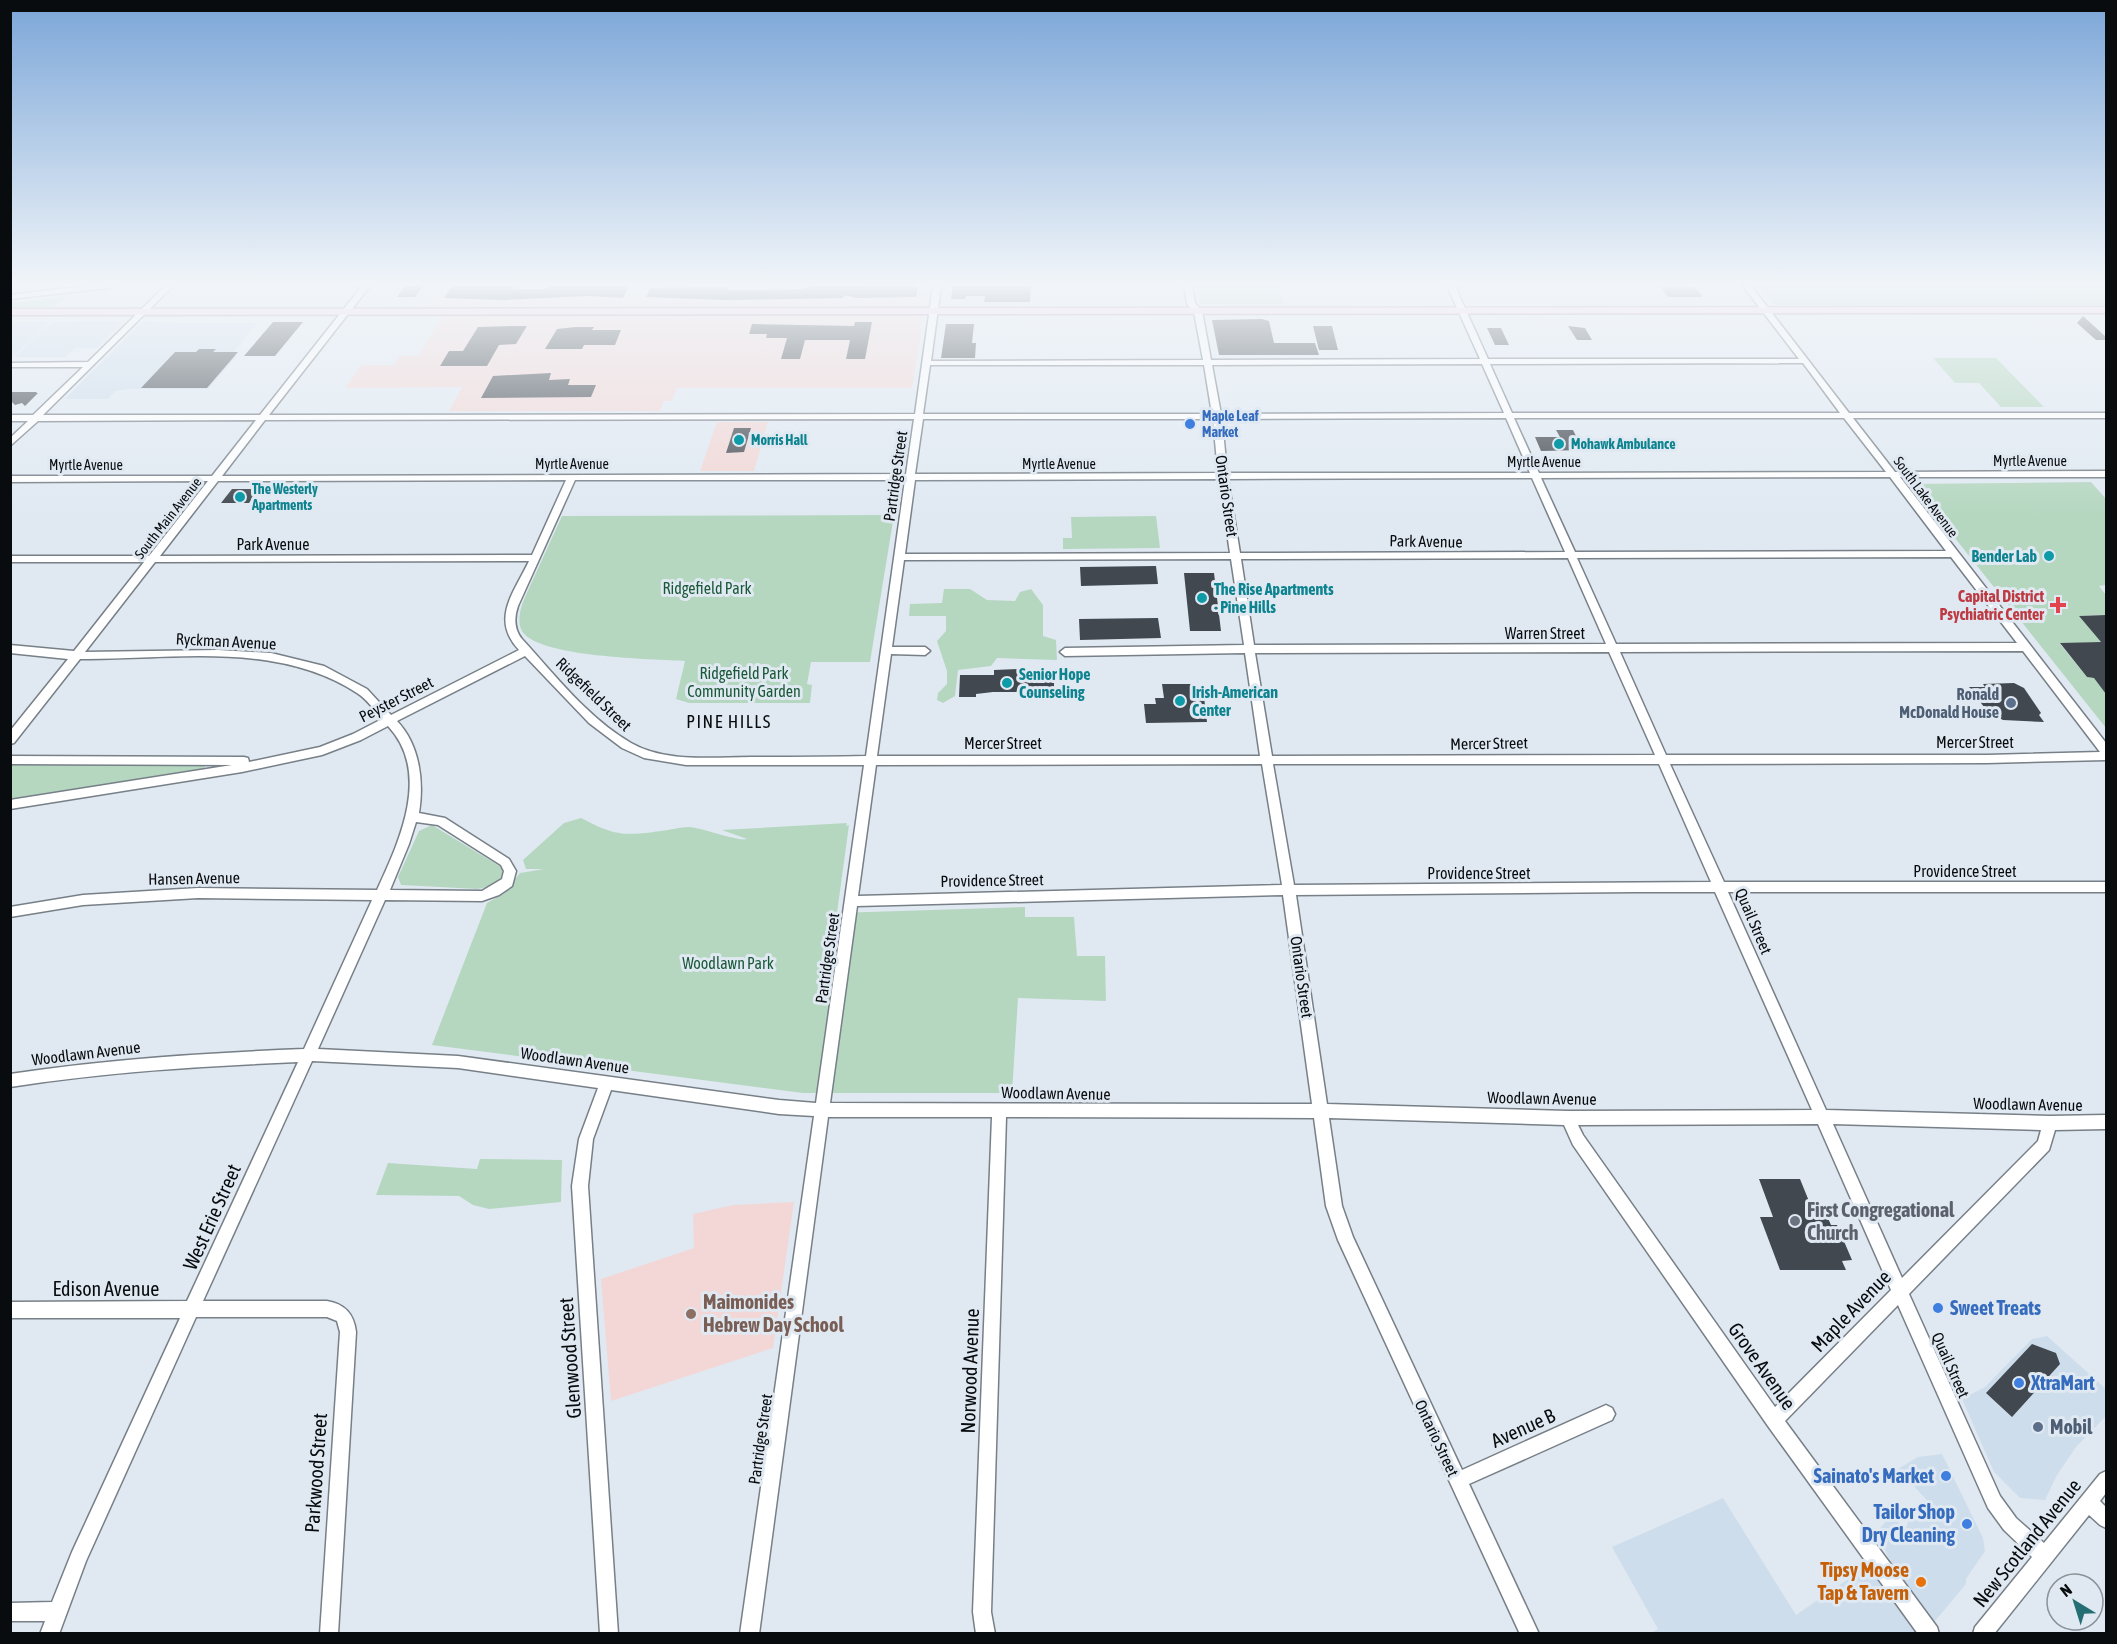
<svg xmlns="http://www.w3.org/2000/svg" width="2117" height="1644" font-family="'Asap Condensed',sans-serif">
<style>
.built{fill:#ceddeb}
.education{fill:#f2d7d6}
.green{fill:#b5d7c0}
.building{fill:#41484f}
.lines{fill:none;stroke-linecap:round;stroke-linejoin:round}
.minor-casing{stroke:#777f87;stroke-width:3}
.major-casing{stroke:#a47a93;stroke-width:3}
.minor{fill:#fff;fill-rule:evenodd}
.major{fill:#fbd3e9;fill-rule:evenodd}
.shop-dot{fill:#3f7fe0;stroke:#e0e9f2;stroke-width:2}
.culture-dot{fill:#0f9aa8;stroke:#e0e9f2;stroke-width:2}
.health-dot{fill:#e0444e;stroke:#e0e9f2;stroke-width:2}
.service-dot{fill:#5c6f8a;stroke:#e0e9f2;stroke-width:2}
.worship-dot{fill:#6b7280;stroke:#e0e9f2;stroke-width:2}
.education-dot{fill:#8d6e63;stroke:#e0e9f2;stroke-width:2}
.food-dot{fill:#e8710a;stroke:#e0e9f2;stroke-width:2}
.labels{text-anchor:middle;stroke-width:6;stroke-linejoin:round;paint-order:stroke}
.far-shop-label{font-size:14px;font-weight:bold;fill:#366cbe;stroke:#e0e9f2;text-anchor:start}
.far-culture-label{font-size:14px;font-weight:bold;fill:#0d838f;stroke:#e0e9f2;text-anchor:start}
.far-street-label{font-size:14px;fill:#090c0f;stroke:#e0e9f2}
.street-label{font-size:16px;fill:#090c0f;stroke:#e0e9f2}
.culture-label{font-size:16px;font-weight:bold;fill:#0d838f;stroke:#e0e9f2;text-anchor:start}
.park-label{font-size:16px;fill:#1a5937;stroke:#e0e9f2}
.health-label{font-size:16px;font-weight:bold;fill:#be3a42;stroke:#e0e9f2;text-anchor:end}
.service-label{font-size:16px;font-weight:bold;fill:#4e5e75;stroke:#e0e9f2;text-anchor:end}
.neighbourhood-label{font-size:18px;letter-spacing:1.5px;fill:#090c0f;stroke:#e0e9f2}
.near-worship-label{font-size:20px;font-weight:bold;fill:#5b616d;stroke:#e0e9f2;text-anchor:start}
.near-street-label{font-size:20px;fill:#090c0f;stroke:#e0e9f2}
.near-education-label{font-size:20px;font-weight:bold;fill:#785e54;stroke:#e0e9f2;text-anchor:start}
.near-shop-label{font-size:20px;font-weight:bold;fill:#366cbe;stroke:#e0e9f2;text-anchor:start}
.near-service-label{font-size:20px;font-weight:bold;fill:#4e5e75;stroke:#e0e9f2;text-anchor:start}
.near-food-label{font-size:20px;font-weight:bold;fill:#c56008;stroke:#e0e9f2;text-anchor:end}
</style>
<rect width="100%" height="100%" fill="#e0e9f2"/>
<path class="built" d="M 118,321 L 122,323 L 97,348 L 75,348 L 65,357 L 15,357 L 52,322 Z
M 146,321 L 176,323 L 258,323 L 230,356 L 237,356 L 208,389 L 129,389 L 115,391 L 108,399 L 65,399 L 141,323 Z
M 11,322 L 50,322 L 11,359 Z
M 2047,1336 L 2106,1389 L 2106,1416 L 2076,1447 L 2057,1475 L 2045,1500 L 2020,1498 L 1994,1472 L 1962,1399 L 1985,1387 L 2032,1339 Z
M 1942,1454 L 1983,1538 L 1985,1551 L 1966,1579 L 1966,1584 L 1925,1633 L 1649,1634 L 1658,1629 L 1612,1547 L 1723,1498 L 1796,1615 L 1866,1567 L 1888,1557 L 1878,1531 L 1890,1516 L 1906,1528 L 1910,1517 L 1921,1509 L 1933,1518 L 1936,1510 L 1898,1469 L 1918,1457 Z"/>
<path class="education" d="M 440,286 L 928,286 L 912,388 L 677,388 L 672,401 L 664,401 L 660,411 L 449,411 L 462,387 L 345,388 L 362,365 L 394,365 L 400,356 L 418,356 L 449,307 L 426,306 Z
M 717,422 L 768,422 L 754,471 L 700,471 Z
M 794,1202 L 773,1348 L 611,1401 L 601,1279 L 694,1248 L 693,1214 L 733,1205 Z"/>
<path class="green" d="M 1197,286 L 1279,286 L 1283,304 L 1200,304 Z
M 1759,286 L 2106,286 L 2106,305 L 1775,305 Z
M 66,296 L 53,308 L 11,308 L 11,303 Z
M 1933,358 L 1996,358 L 2044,407 L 2001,407 L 1979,383 L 1955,383 Z
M 2091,482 L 2106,499 L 2106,585 L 2099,586 L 2106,595 L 2106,615 L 2079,616 L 2101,642 L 2060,644 L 2087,677 L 2094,678 L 2106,687 L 2106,728 L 1912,484 Z
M 894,515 L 870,662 L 811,662 L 807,684 L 812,685 L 810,703 L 689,703 L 676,699 L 685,661 C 656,659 532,658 521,629 C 517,619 521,607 525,597 L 562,516 Z
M 1156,516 L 1160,548 L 1063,549 L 1063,538 L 1072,538 L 1071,517 Z
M 944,589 L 970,589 L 987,600 L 1015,601 L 1020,592 L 1031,589 L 1043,605 L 1043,636 L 1056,640 L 1057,660 L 997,658 L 991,666 L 958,670 L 955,696 L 943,703 L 937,700 L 938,693 L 947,684 L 947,671 L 937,641 L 946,631 L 946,616 L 909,616 L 910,604 L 942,603 Z
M 11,765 L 203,765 L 205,767 L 203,770 L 11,800 Z
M 581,818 C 615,836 624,836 661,831 C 670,830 680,827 689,827 C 703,828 739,842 747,839 L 722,830 L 847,823 L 846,826 L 849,825 L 837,913 L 1025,907 L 1025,917 L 1074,917 L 1077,956 L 1105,956 L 1106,1001 L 1018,998 L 1012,1093 L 803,1093 L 432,1045 L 487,903 L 503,894 L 520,873 L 544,869 L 526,869 L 523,860 L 564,823 Z
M 432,825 L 501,867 L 503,872 C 501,884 489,887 478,889 L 401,885 L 398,877 L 419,831 Z
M 480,1159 L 562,1160 L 561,1202 L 489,1209 L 473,1205 L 459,1196 L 376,1195 L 388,1163 L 477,1169 Z"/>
<path class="building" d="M 405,286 L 423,286 L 415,297 L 397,297 Z
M 452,286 L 514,286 L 512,289 L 546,289 L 548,286 L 629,286 L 623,298 L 589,296 L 505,300 L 444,298 Z
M 813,286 L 918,287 L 916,297 L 856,298 L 844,295 L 843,298 L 726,300 L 646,297 L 650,288 L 720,287 L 729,288 L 728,290 L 744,290 L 801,289 Z
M 953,286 L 1031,286 L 1030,302 L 984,302 L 985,296 L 966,296 L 965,299 L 951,299 Z
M 1661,287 L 1695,287 L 1703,297 L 1668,297 Z
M 2083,316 L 2106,337 L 2106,340 L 2096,340 L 2077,323 Z
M 1262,319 L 1269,321 L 1274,343 L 1315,343 L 1319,355 L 1219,355 L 1212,320 Z
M 273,322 L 303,322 L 275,356 L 244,356 Z
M 855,322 L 872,322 L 865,359 L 846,359 L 850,340 L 805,340 L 800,359 L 781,359 L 787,338 L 766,338 L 767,334 L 749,334 L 752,324 L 854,326 Z
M 946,324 L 974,324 L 972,343 L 976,343 L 975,358 L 941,358 Z
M 512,326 L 527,326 L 516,344 L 499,345 L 487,366 L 440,366 L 449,351 L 463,351 L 478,327 Z
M 1313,326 L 1332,326 L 1338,350 L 1319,350 Z
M 1568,326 L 1585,328 L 1592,340 L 1577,340 Z
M 575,327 L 594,327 L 592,330 L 621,330 L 615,345 L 584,345 L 582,349 L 545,349 L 557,329 Z
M 1487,328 L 1501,328 L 1509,345 L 1495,345 Z
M 199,349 L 216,349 L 213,352 L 238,352 L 207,388 L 141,388 L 175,352 L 196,352 Z
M 551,373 L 549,380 L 570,379 L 568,385 L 596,385 L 591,397 L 481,398 L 493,376 Z
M 10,392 L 37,392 L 36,393 L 38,393 L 25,406 L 22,403 L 15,405 L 10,400 Z
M 734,428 L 751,428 L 744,452 L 726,453 Z
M 1556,430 L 1573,430 L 1583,450 L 1541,451 L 1535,437 L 1560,437 Z
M 232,489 L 259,489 L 249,503 L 221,503 Z
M 1156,566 L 1158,584 L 1081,586 L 1080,567 Z
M 1184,573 L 1214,573 L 1221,631 L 1190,631 Z
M 2106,615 L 2106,694 L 2094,678 L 2087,677 L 2060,643 L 2101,642 L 2079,616 Z
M 1158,618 L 1161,638 L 1080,640 L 1079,619 Z
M 1020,669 L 1020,675 L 1054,674 L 1054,698 L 1020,696 L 1020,692 L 993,692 L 976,694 L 976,697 L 959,697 L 960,675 L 994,675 L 994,670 Z
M 2014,683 L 2024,688 L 2041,713 L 2039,715 L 2044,722 L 2003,720 L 1987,711 L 1969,687 L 1985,687 L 1983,684 Z
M 1162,684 L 1191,684 L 1192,697 L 1204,697 L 1207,722 L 1146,723 L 1144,704 L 1156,704 L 1155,698 L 1164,698 Z
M 1759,1179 L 1800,1179 L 1815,1216 L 1827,1216 L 1831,1225 L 1837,1225 L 1852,1260 L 1842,1261 L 1846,1270 L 1780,1270 L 1760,1217 L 1773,1217 Z
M 2032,1344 L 2056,1353 L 2060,1364 L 2012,1417 L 1986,1393 Z"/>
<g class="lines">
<g class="minor-casing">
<path id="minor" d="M 87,286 L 112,286 L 108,288 L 10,299 L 10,295 Z
M 165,286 L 173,286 L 43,415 L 260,415 L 362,286 L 370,286 L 269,415 L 915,414 L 933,286 L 941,286 L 931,361 L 1203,360 L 1194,312 L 1187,304 L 1184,286 L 1192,286 L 1195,303 L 1202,311 L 1211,360 L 1480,359 L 1447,286 L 1455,286 L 1488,359 L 1799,359 L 1743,286 L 1751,286 L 1849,413 L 2106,413 L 2106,418 L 1853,418 L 1895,472 L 2106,471 L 2106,477 L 1900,477 L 2106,743 L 2106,760 L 1987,763 L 1670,764 L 1724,882 L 2106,882 L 2106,892 L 1728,892 L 1826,1110 L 2050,1116 L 2106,1115 L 2106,1129 L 2055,1130 L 2049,1150 L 1909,1294 L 2000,1496 L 2016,1518 L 2044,1543 L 2100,1474 L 2106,1471 L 2106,1493 L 2100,1501 L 2106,1507 L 2106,1528 L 2100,1525 L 2089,1515 L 1994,1634 L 1973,1634 L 1975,1627 L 2032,1557 L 2004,1530 L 1988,1508 L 1898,1305 L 1785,1421 L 1937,1627 L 1939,1634 L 1918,1634 L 1768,1426 L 1573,1145 L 1564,1125 L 1329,1118 L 1342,1206 L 1353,1237 L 1462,1470 L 1606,1405 L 1612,1408 L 1615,1414 L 1612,1420 L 1469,1484 L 1539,1634 L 1520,1634 L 1338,1240 L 1326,1206 L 1314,1118 L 1006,1117 L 991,1612 L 995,1634 L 976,1634 L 973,1612 L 992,1117 L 828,1117 L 759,1634 L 740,1634 L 814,1116 L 779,1114 L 611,1090 L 593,1139 L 588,1186 L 618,1634 L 600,1634 L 572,1186 L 579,1139 L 598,1088 L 458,1068 L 312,1061 L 203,1301 L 327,1301 C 345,1304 354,1314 356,1332 L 338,1634 L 320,1634 L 340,1332 L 337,1321 L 327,1317 L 196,1317 L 86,1561 L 59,1634 L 40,1634 L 45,1621 L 10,1621 L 10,1603 L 52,1602 L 72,1552 L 180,1318 L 10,1318 L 10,1302 L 187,1301 L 298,1062 C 201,1066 106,1072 10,1087 L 10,1074 C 108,1059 205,1053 304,1049 L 372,900 L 198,898 L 83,905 L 10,917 L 10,907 L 83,895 L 198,888 L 377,890 C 399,842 432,773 388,726 L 361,740 L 322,755 L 242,772 L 10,809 L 10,800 L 232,765 L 10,764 L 10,756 L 244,757 L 248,758 L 249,762 L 320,747 L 353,734 L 382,719 C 375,711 367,699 357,693 C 276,640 171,660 80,659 L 14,743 L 10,744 L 10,731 L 68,659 L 10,653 L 10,645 L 74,651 L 144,562 L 10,562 L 10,556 L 149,556 L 208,481 L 10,482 L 10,476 L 212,476 L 256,420 L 38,421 L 10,446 L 10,438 L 28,421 L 10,421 L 10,415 L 33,415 L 83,367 L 10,367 L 10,363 L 88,362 ZM 1803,363 L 1840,413 L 1512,413 L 1490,364 ZM 1482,364 L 1504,413 L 1221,414 L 1212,365 ZM 930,365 L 1204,365 L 1212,414 L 923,414 ZM 1506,418 L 1530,473 L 1227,473 L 1222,419 ZM 1514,418 L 1844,418 L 1886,472 L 1539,473 ZM 914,419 L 906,474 L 222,476 L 265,420 ZM 923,419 L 1213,419 L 1218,473 L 915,474 ZM 1890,477 L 1946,551 L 1575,552 L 1541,478 ZM 1532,478 L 1565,552 L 1240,553 L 1228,479 ZM 1219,479 L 1230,553 L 905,554 L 915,480 ZM 566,480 L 532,555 L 160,556 L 218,481 ZM 575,480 L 905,480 L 866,756 C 828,757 790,757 752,757 C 712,757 666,763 631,743 C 588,718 555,675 522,639 C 514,629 514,618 518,606 ZM 1951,557 L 2017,643 L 1616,644 L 1577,558 ZM 1568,558 L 1606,644 L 1254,645 L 1241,559 ZM 1231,559 L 1244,645 L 1065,648 L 1060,652 L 1065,656 L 1245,653 L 1260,756 L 877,756 L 891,654 L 925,655 L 930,651 L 925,647 L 892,647 L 904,560 ZM 529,561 C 514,593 490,619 519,650 L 391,715 L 367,689 L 324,666 L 271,653 L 218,650 L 85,652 L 155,562 ZM 2023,651 L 2100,752 L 1987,755 L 1666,755 L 1620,652 ZM 1609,652 L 1655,755 L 1272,756 L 1255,653 ZM 525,656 L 589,723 L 622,748 L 644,758 L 686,765 L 864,765 L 816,1103 L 779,1100 L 458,1056 L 318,1049 L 385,900 L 482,901 L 499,895 L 512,886 L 516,871 L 509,859 L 445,818 L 419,813 C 424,782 420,745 397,721 ZM 1262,764 L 1282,885 L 858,896 L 876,765 ZM 1273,764 L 1659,764 L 1711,882 L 1294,885 ZM 416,822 L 438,825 L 501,865 L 504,871 L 502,879 L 482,891 L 390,890 L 409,844 ZM 1635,892 L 1715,892 L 1812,1110 L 1568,1111 L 1327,1104 L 1296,895 ZM 1283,895 L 1312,1104 L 830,1103 L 857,906 ZM 1818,1124 L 1891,1290 L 1775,1407 L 1583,1135 L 1578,1125 ZM 1833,1124 L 2041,1130 L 2038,1141 L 1902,1278 Z"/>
</g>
<g class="major-casing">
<path id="major" d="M 2106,307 L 2106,313 L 10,315 L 10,309 Z"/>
</g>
<use href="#minor" class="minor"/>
<use href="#major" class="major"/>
</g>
<linearGradient id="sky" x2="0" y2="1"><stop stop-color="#7ba6d8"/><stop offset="0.55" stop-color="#f1f5f9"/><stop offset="1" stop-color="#f1f5f9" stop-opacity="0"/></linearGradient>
<rect width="2117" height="516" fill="url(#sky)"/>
<g class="shop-dot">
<circle cx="1190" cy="424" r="6"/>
<circle cx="1938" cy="1308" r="6"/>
<circle cx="2019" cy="1383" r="6"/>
<circle cx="1946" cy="1476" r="6"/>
<circle cx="1967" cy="1524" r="6"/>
</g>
<g class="culture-dot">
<circle cx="739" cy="440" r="6"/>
<circle cx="1559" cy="444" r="6"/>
<circle cx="240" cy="497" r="6"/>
<circle cx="2049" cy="556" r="6"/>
<circle cx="1202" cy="598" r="6"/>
<circle cx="1007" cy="683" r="6"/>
<circle cx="1180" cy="701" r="6"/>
</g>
<path class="health-dot" d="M2055 596h6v6h6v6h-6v6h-6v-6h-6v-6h6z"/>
<g class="service-dot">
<circle cx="2011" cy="703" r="6"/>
<circle cx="2038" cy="1427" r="6"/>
</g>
<circle class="worship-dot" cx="1795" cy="1221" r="6"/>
<circle class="education-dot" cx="691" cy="1314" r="6"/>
<circle class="food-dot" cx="1921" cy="1582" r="6"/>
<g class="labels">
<g class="far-shop-label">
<text x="1202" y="421">Maple Leaf<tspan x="1202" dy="16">Market</tspan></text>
</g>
<g class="far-culture-label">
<text x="751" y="445">Morris Hall</text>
<text x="1571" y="449">Mohawk Ambulance</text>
<text x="252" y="494">The Westerly<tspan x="252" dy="16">Apartments</tspan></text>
</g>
<g class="far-street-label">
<text x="2030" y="466">Myrtle Avenue</text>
<text x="1544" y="467">Myrtle Avenue</text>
<text x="572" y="469">Myrtle Avenue</text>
<text x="1059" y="469">Myrtle Avenue</text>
<text x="86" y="470">Myrtle Avenue</text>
<text transform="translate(1926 497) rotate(53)" y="5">South Lake Avenue</text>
<text transform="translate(168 518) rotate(-52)" y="5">South Main Avenue</text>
</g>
<g class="street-label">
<text transform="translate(895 476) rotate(-82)" y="6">Partridge Street</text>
<text transform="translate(1227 496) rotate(82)" y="6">Ontario Street</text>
<text transform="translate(1426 541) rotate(1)" y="6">Park Avenue</text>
<text x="273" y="550">Park Avenue</text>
<text x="1545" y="639">Warren Street</text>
<text transform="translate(226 641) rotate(3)" y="6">Ryckman Avenue</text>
<text transform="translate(594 694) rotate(44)" y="6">Ridgefield Street</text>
<text transform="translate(396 699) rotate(-27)" y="6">Peyster Street</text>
<text x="1975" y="748">Mercer Street</text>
<text x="1003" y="749">Mercer Street</text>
<text transform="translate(1489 743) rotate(-1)" y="6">Mercer Street</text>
<text x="1965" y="877">Providence Street</text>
<text x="1479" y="879">Providence Street</text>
<text transform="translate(194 878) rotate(-1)" y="6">Hansen Avenue</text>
<text transform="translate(992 880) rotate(-1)" y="6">Providence Street</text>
<text transform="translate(1754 921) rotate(67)" y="6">Quail Street</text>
<text transform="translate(827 958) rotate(-82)" y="6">Partridge Street</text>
<text transform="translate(1302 977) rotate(82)" y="6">Ontario Street</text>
<text transform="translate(86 1053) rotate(-7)" y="6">Woodlawn Avenue</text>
<text transform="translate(575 1060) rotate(8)" y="6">Woodlawn Avenue</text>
<text transform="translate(1056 1093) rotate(1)" y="6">Woodlawn Avenue</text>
<text transform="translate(1542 1098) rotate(1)" y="6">Woodlawn Avenue</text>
<text transform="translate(2028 1104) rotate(1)" y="6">Woodlawn Avenue</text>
<text transform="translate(1951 1365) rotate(66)" y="6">Quail Street</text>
<text transform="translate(1437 1438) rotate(65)" y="6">Ontario Street</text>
<text transform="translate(760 1439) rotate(-82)" y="6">Partridge Street</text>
</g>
<g class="culture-label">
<text x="2037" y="562" text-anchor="end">Bender Lab</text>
<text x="1214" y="595">The Rise Apartments<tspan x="1214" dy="18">- Pine Hills</tspan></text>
<text x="1019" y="680">Senior Hope<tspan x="1019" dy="18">Counseling</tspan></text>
<text x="1192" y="698">Irish-American<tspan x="1192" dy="18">Center</tspan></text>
</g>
<g class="park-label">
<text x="707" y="594">Ridgefield Park</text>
<text x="744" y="679">Ridgefield Park<tspan x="744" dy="18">Community Garden</tspan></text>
<text x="728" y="969">Woodlawn Park</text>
</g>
<g class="health-label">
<text x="2044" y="602">Capital District<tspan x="2044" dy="18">Psychiatric Center</tspan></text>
</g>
<g class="service-label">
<text x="1999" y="700">Ronald<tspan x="1999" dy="18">McDonald House</tspan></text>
</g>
<g class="neighbourhood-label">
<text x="729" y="728">PINE HILLS</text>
</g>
<g class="near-worship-label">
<text x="1807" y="1217">First Congregational<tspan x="1807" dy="23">Church</tspan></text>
</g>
<g class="near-street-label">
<text transform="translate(212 1217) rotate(-66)" y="7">West Erie Street</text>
<text x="106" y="1296">Edison Avenue</text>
<text transform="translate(1851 1311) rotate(-46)" y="7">Maple Avenue</text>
<text transform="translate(570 1358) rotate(-94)" y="7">Glenwood Street</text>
<text transform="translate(1762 1366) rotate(55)" y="7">Grove Avenue</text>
<text transform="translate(970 1371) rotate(-88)" y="7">Norwood Avenue</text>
<text transform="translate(1523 1428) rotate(-24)" y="7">Avenue B</text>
<text transform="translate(316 1473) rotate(-86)" y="7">Parkwood Street</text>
<text transform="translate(2027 1543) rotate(-51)" y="7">New Scotland Avenue</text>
</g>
<g class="near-education-label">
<text x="703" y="1309">Maimonides<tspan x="703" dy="23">Hebrew Day School</tspan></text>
</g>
<g class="near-shop-label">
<text x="1950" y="1315">Sweet Treats</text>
<text x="2031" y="1390">XtraMart</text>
<text x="1934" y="1483" text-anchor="end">Sainato's Market</text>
<text x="1955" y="1519" text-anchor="end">Tailor Shop<tspan x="1955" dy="23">Dry Cleaning</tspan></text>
</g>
<g class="near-service-label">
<text x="2050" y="1434">Mobil</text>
</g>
<g class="near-food-label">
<text x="1909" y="1577">Tipsy Moose<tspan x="1909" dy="23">Tap &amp; Tavern</tspan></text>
</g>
</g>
<rect width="2117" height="1644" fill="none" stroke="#090c0f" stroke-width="24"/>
<g transform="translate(2075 1602) rotate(322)"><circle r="28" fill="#e0e9f2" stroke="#8a9197" stroke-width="1.5"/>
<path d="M0-4.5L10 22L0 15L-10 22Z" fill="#246f74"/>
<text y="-9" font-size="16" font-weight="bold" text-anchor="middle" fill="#090c0f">N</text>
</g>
</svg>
